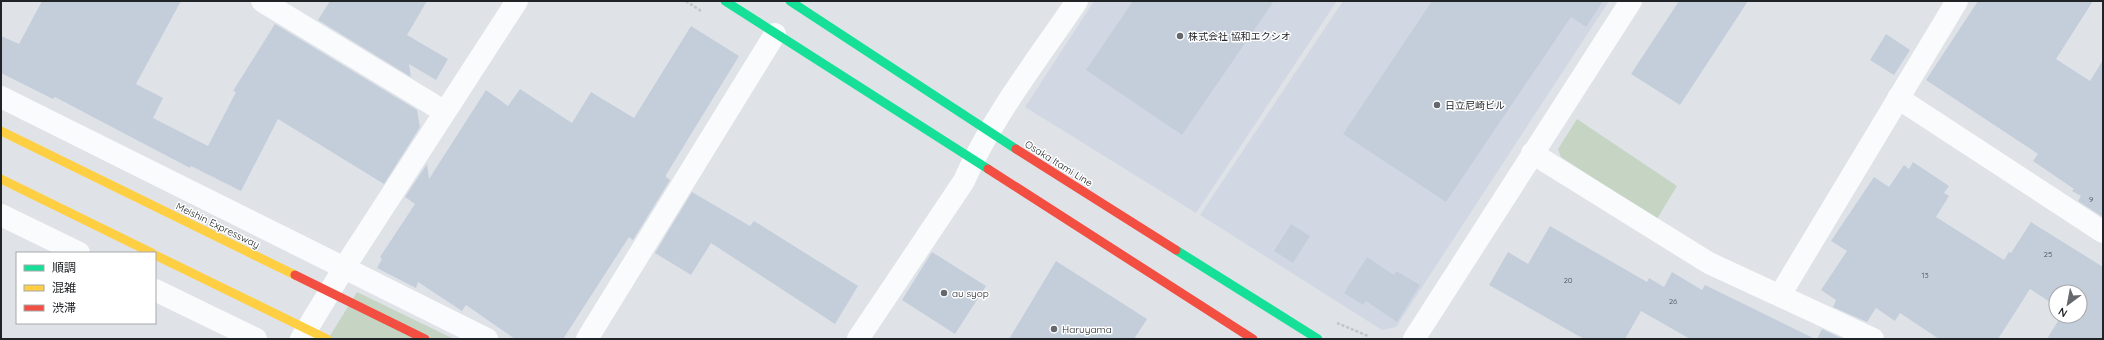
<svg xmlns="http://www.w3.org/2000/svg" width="2104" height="340" font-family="Quicksand,'Noto Sans JP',sans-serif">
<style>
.built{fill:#d1d8e3}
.green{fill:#c6d5c3}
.building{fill:#c4cedb}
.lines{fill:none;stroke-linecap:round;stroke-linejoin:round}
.path{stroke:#c3c4c6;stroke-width:2.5;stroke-dasharray:3 2;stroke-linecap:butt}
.street{stroke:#fafbfc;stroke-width:22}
.fast{stroke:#16e098;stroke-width:9}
.slow{stroke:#ffcf43;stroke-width:9}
.jam{stroke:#f24e42;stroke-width:9}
.poi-dot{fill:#64676b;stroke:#fff;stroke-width:1.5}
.labels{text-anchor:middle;stroke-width:3;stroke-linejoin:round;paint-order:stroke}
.number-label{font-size:8px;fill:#4a4e54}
.poi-label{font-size:10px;fill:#212427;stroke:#fff;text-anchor:start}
.street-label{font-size:10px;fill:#212427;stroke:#fff}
</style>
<rect width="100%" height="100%" fill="#dfe3e8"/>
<path class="built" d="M 1094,1 L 1337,1 L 1196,213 L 1025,107 Z
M 1343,1 L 1609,1 L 1396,327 L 1382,330 L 1200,215 Z"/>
<path class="green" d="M 1577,119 L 1677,186 L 1657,219 L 1561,157 L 1558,149 Z
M 357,292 L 454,339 L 328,339 Z"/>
<path class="building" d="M 42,1 L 181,1 L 136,84 L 163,98 L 153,118 L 208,146 L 236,92 L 233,91 L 275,24 L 417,110 L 420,127 L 384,184 L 278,119 L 241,191 L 191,166 L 190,168 L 55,97 L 53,99 L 1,73 L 1,36 L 19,44 Z
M 330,1 L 427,1 L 407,35 L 448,59 L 436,80 L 409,64 L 411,77 L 318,20 Z
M 1133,1 L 1274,1 L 1182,135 L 1086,70 Z
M 1432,1 L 1603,1 L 1586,27 L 1571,17 L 1446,202 L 1343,134 Z
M 1679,1 L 1748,1 L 1680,105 L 1631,74 Z
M 1978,1 L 2093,1 L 2056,59 L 2090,81 L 2103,60 L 2103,217 L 2078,201 L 2081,196 L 2072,191 L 2074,189 L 2033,161 L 2038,154 L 1926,80 Z
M 691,26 L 739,56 L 666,175 L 666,177 L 670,180 L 633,240 L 629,237 L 563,339 L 515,339 L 466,305 L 462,311 L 418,282 L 416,288 L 377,268 L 382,259 L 380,257 L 415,204 L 405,197 L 427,164 L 429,179 L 486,90 L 508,106 L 520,89 L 572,123 L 591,92 L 634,118 Z
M 1886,34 L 1910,50 L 1894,75 L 1870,60 Z
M 1913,162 L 1949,186 L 1944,193 L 1949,196 L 1936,217 L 2004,260 L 2009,252 L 2011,253 L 2031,222 L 2103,267 L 2103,339 L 2047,339 L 2061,316 L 2080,316 L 2080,292 L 2056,292 L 2056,306 L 2030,289 L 1998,339 L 1939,339 L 1900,313 L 1895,321 L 1876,308 L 1867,322 L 1833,307 L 1836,300 L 1821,290 L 1847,251 L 1831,241 L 1874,177 L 1889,187 L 1904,165 L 1909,169 Z
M 692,192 L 750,226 L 754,221 L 858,286 L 835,324 L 711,243 L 691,275 L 655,253 Z
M 1291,224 L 1310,236 L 1293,263 L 1274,251 Z
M 1550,226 L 1647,282 L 1649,278 L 1664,287 L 1672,272 L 1702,290 L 1705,285 L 1815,339 L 1690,339 L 1641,311 L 1625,339 L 1584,339 L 1489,285 L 1508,252 L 1528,264 Z
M 932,252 L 986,286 L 955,334 L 902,300 Z
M 1367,257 L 1394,275 L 1396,271 L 1420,285 L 1397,322 L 1366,301 L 1363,305 L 1344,293 Z
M 1056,261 L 1147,319 L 1134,339 L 1009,339 Z
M 1822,329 L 1843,339 L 1817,339 Z"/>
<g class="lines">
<path class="path" d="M 686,1 L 701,11
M 1337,323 L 1368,336"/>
<path class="street" d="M 262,1 L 445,112
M 1,97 L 487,339
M 1898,98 L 2103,232
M 1532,153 L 1709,263 L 1873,339
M 1,215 L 79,253
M 155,290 L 256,339
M 1780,295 L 1957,1
M 301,339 L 344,268 L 517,1
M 587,339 L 775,34
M 858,339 L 964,181 C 990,120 1040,56 1077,1
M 1414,339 L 1631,1"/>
<path class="fast" d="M 725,1 L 988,169
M 790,1 L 1016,149
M 1176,250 L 1318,339"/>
<path class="slow" d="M 1,131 L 295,275
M 1,179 L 152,253
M 155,255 L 327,339"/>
<path class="jam" d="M 1016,149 L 1176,250
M 988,169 L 1253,339
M 295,275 L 425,339"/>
</g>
<g class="poi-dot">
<circle cx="1180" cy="36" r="4"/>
<circle cx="1437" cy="105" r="4"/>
<circle cx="944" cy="293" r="4"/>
<circle cx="1054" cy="329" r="4"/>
</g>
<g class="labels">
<g class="number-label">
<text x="2091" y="202">9</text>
<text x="2048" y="257">25</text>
<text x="1925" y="278">13</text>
<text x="1568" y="283">20</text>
<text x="1673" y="304">26</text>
</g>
<g class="poi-label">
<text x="1188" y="40">株式会社 協和エクシオ</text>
<text x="1445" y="109">日立尼崎ビル</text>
<text x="952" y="297">au syop</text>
<text x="1062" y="333">Haruyama</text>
</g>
<g class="street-label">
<text transform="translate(1059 163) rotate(32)" y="4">Osaka Itami Line</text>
<text transform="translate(218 225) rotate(26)" y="4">Meishin Expressway</text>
</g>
</g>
<rect width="2104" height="340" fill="none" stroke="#212427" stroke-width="4"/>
<rect x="16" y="252" width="140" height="72" fill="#ffffff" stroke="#a6a7a9"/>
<rect x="24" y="265" width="20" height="6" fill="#16e098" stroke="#a6a7a9"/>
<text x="52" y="272" font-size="12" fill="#212427">順調</text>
<rect x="24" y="285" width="20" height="6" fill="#ffcf43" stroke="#a6a7a9"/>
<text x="52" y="292" font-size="12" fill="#212427">混雑</text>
<rect x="24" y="305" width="20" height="6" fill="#f24e42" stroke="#a6a7a9"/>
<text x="52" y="312" font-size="12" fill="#212427">渋滞</text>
<g transform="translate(2068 304) rotate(212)"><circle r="19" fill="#ffffff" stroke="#a6a7a9"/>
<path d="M0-3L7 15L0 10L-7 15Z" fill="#64676b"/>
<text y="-6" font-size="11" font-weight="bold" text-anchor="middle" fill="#212427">N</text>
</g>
</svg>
